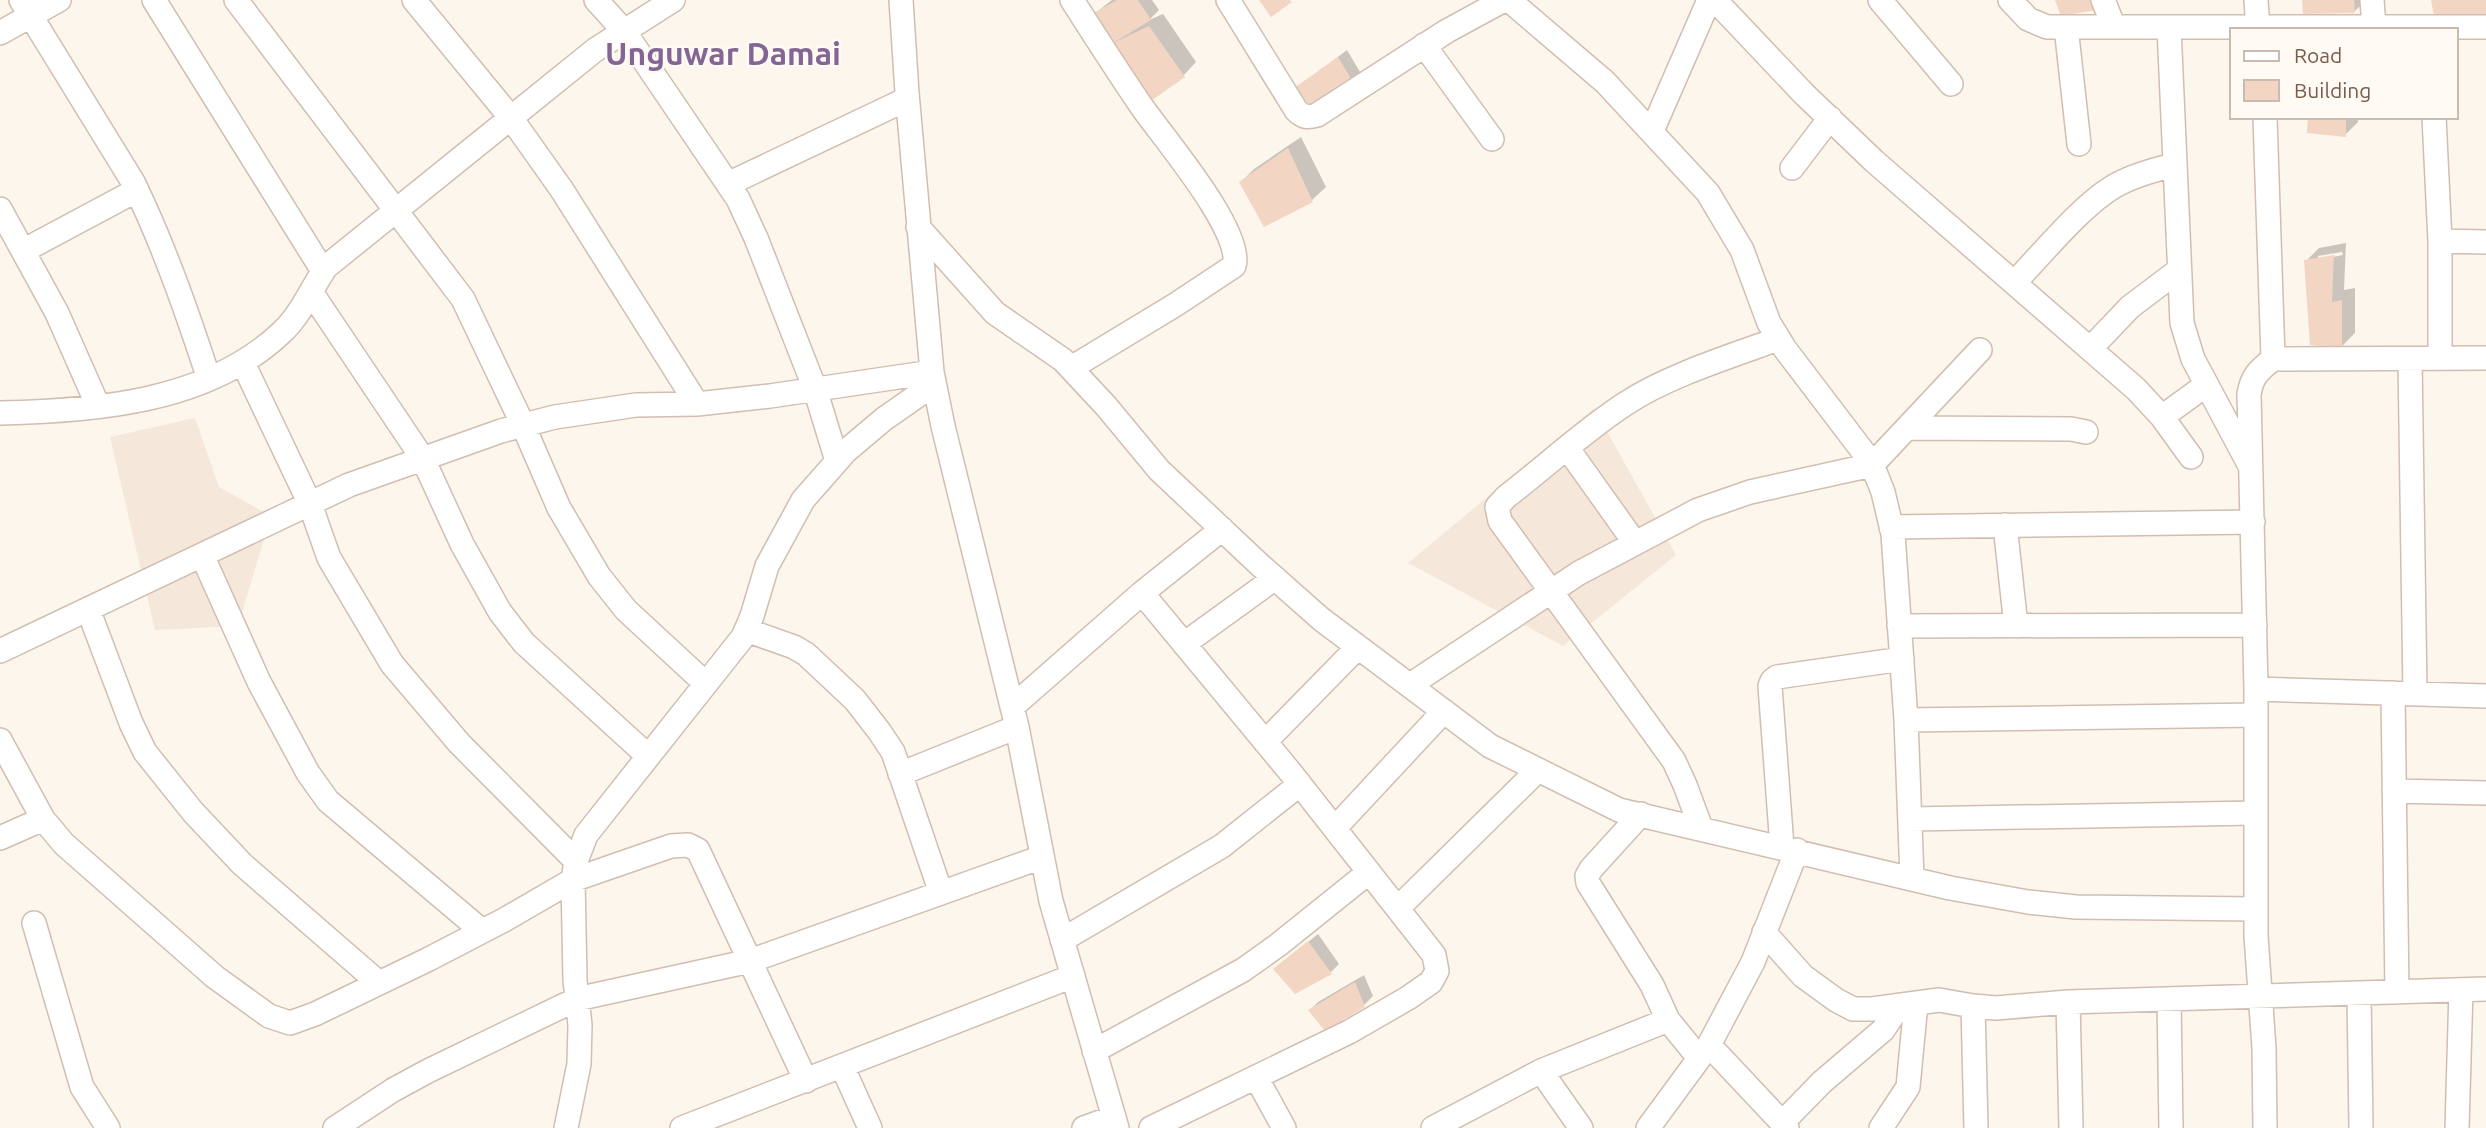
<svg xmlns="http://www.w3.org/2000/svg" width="2486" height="1128" font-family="Ubuntu,sans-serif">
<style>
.residential{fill:#f5e8da}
.shadow{fill:#0003;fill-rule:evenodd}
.building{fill:#f3d5c3}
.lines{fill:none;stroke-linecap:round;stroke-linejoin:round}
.street-casing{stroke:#d1beb0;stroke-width:26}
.street{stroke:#fff;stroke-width:23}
.labels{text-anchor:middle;stroke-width:5;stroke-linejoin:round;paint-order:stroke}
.district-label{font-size:32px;font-weight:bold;fill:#846695;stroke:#fffaf3}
</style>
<rect width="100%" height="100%" fill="#fdf6ec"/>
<path class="residential" d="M 1594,408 L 1676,555 L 1563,646 L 1408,563 Z
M 195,418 L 219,487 L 271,516 L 238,626 L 155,630 L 110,437 Z"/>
<path class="shadow" d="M 1112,0 L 1152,0 L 1159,10 L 1149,20 L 1163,14 L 1196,62 L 1183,76 L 1111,44 L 1094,14 Z
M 2304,0 L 2366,0 L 2355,11 Z
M 1347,50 L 1360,72 L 1351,81 L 1296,89 Z
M 2310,117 L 2358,117 L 2358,122 L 2345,135 Z
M 1301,137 L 1326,187 L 1312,200 L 1265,225 L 1241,182 L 1254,169 Z
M 2346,243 L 2344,290 L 2355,288 L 2355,333 L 2342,346 L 2306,261 L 2319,248 ZM 2342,252 L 2343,255 L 2318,260 L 2318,256 Z
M 1318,934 L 1339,964 L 1331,972 L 1275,969 Z
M 1364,975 L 1373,996 L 1364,1005 L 1310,1010 L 1318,1002 Z"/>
<path class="building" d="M 1117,0 L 1138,0 L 1151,20 L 1113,43 L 1149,26 L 1185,77 L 1148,103 L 1092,14 Z
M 1259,0 L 1290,0 L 1292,2 L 1271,17 Z
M 2055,0 L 2092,0 L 2097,10 L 2061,16 Z
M 2302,0 L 2354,0 L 2355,13 L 2303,14 Z
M 2431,0 L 2486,0 L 2486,21 L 2436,27 Z
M 1338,57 L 1353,82 L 1312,108 L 1294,88 Z
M 2308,117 L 2346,117 L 2346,137 L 2307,133 Z
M 1288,148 L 1313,202 L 1264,227 L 1239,182 Z
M 2334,255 L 2332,302 L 2342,300 L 2342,348 L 2310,345 L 2304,260 Z
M 1308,941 L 1332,974 L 1295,994 L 1273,969 Z
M 1355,982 L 1365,1007 L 1325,1031 L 1308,1010 Z"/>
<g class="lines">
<g class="street-casing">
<path id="street" d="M 21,0 L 133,182 C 164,246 187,312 209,379
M 154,0 L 323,271
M 236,0 L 463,299 L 523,425 L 559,508 L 599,576 L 626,610 L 705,683
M 414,0 L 511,118 L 562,190 L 697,404
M 596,0 L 624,31 L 738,199 L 756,238 L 815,389 L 837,461
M 901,0 L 907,93 L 932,372 L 943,426 L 1017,727 L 1051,901 L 1117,1128
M 1228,0 L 1296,110 C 1303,117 1307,118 1317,115 L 1447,31 L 1504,0
M 1509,0 L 1605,82 L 1708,193 L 1742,250 L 1769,323 L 1785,349 L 1871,462 L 1883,492 L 1893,534 L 1906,720 L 1912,878
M 1715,0 L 1804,94 L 1874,161 L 2136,389 L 2162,417 L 2191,457
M 1880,0 L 1951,84
M 2010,0 L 2028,19 L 2047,27 L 2486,27
M 2103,0 L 2114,27
M 2256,0 L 2258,30
M 2372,0 L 2374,27
M 2066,27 L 2079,144
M 2169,27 L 2182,323 L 2193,359 L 2250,466
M 0,33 L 59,0
M 1424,45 L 1492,139
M 2265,117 L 2273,359
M 2434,117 L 2440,241 L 2440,358
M 1652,131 L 1709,0
M 1792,168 L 1830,118
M 728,184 L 907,99
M 0,209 L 57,313 L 98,406
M 918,227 L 995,313 L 1063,360 L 1106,406 L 1159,470 L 1261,566 L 1321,619 L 1490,746 L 1619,810 L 1950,888 L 2028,902 L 2076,907 L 2255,909
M 2440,241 L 2486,242
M 23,251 L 137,190
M 2015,282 C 2042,254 2081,206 2113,187 C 2131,176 2153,170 2174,165
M 311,292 L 423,459 L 462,544 L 500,612 L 524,643 L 648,756
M 2090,349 L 2130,307 L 2179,270
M 2410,359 L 2415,694
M 243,363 L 310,504 L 329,558 L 392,664 L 459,743 L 576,861
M 1071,368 L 1175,305 L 1234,266 C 1245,233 1162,136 1142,107 C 1118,72 1095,36 1072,0
M 0,413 C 96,411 208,402 281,333 C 301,315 311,289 326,267 L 595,50 L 673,0
M 2162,417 L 2206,385
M 1907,428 L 2071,429 L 2086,432
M 1568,449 L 1635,543
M 2005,525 L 2016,626
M 1891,527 L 2253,522
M 202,555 L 259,682 L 308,773 L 328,801 L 482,931
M 1142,593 L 1291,773 L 1434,955 L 1437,971 L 1431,982 L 1408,998 L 1349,1032 L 1151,1128
M 88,609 L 131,723 L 145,752 L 193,812 L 242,864 L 379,983
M 1899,626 L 2255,625
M 746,630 L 794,647 L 806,654 L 855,700 L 879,731 L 893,752 L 941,893
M 1184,644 L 1275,578
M 0,651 L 349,485 L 501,431 L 555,417 L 636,405 L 697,404 L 770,396 L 932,372
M 1410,685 L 1579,573 L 1698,510 L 1750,492 L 1872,465 L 1980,350
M 2256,689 L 2486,696
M 2393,693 L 2397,992
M 1012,707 L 1142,593 L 1222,529
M 1906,720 L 2256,715
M 0,740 L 43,819 L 64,844 L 215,977 L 269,1016 L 290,1023 L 315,1014 L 429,959 L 504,920 L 573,880 L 671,846 L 688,845 L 698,850 L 806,1081
M 1265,742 L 1358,647
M 900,774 L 1017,727
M 2394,791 L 2486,793
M 1641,814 L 1591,869 L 1587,876 L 1588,883 L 1652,985 L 1668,1020 L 1699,1058
M 1911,819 L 2255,813
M 1335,828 L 1444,711
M 1701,828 L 1685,785 L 1674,761 L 1500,521 L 1497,507 L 1506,497 C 1545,467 1585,430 1625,404 C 1667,376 1731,356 1778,339
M 0,838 L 43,819
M 1782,847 L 1770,686 L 1772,681 L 1777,677 L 1902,659
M 1398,908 L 1538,770
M 34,923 L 82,1087 L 108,1128
M 1764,932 L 1803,976 L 1836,1000 L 1853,1009 L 1872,1009 L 1939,1000 L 1973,1006 L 1996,1008 L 2068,1002 L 2486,989
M 1062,940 L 1222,846 L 1300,784
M 2359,993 L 2361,1128
M 2169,999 L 2171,1128
M 2068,1002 L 2071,1128
M 1973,1006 L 1976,1128
M 1709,1045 L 1787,1128
M 1094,1051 L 1243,970 L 1278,945 L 1369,872
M 842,1066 L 870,1128
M 1541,1071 L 1581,1128
M 1256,1077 L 1284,1128
M 1782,1123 L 1822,1082 L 1883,1030 L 1899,1006
M 335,1128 L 393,1090 L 428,1071 L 577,999 L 750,961 L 1042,857
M 566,1128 L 579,1064 L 580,1025 L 575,980 L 573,880 L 576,861 L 586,835 L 743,637 L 752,616 L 767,566 L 803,500 L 846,451 L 884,419 L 934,384
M 682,1128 L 1073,976
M 1084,1128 L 1114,1117
M 1433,1128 L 1541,1071 L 1668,1020
M 1648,1128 L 1709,1045 L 1753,962 L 1797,850
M 1881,1128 L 1908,1087 L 1916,1003
M 2265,1128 L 2264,1048 L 2256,936 L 2256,689 L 2249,394 C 2252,376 2259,370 2273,359 L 2486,358
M 2457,1128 L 2461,990"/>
</g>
<use href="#street" class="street"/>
</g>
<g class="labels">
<g class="district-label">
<text x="723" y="65">Unguwar Damai</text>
</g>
</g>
<rect x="2230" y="28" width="228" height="91" fill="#fffaf3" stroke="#cabbb1" stroke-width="2"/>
<rect x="2244" y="51" width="35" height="10" fill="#ffffff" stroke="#cabbb1" stroke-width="2"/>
<text x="2294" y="63" font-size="21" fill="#7a5c4d">Road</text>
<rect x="2244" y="80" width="35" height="21" fill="#f3d5c3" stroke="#cabbb1" stroke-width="2"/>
<text x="2294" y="98" font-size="21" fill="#7a5c4d">Building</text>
</svg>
